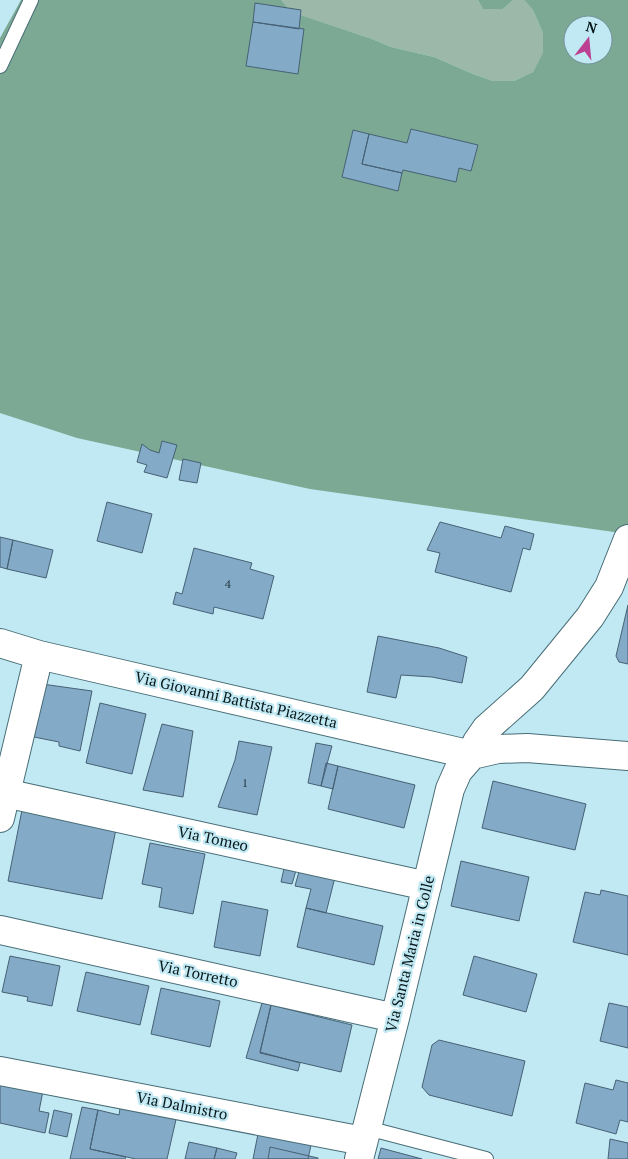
<svg xmlns="http://www.w3.org/2000/svg" width="628" height="1159" font-family="'PT Serif',serif">
<style>
.green{fill:#9bb8a9}
.forest{fill:#7ba993;fill-rule:evenodd}
.building{fill:#83aac7;stroke:#476175}
.lines{fill:none;stroke-linecap:round;stroke-linejoin:round}
.service-casing{stroke:#486d76;stroke-width:16}
.minor-casing{stroke:#486d76;stroke-width:30}
.service{stroke:#fff;stroke-width:14}
.minor{stroke:#fff;stroke-width:28}
.labels{text-anchor:middle;stroke-width:4.5;stroke-linejoin:round;paint-order:stroke}
.number-label{font-size:12px;fill:#263c45}
.street-label{font-size:15px;fill:#07171a;stroke:#c0e9f3}
</style>
<rect width="100%" height="100%" fill="#c0e9f3"/>
<path class="green" d="M 281,0 L 478,0 L 483,9 L 503,9 L 513,0 L 524,0 L 533,10 L 543,33 L 543,54 L 533,72 L 514,81 L 493,81 L 473,74 L 434,57 L 391,47 L 372,39 L 290,12 Z"/>
<path class="forest" d="M 21,0 L 281,0 L 291,12 L 372,39 L 391,47 L 434,57 L 473,74 L 493,81 L 514,81 L 533,72 L 543,53 L 543,33 L 533,10 L 524,0 L 628,0 L 628,534 L 310,489 L 77,438 L 0,413 L 0,38 ZM 573,25 L 603,25 L 603,55 L 573,55 Z
M 478,0 L 513,0 L 503,9 L 483,9 Z"/>
<path class="building" d="M 255,3 L 301,10 L 299,29 L 253,22 Z
M 253,22 L 304,29 L 298,74 L 246,66 Z
M 411,129 L 478,145 L 471,171 L 459,168 L 456,182 L 403,170 L 402,173 L 362,164 L 369,134 L 407,143 Z
M 353,130 L 369,134 L 362,164 L 402,173 L 398,191 L 342,177 Z
M 162,441 L 177,445 L 167,478 L 144,472 L 147,465 L 137,462 L 142,444 L 150,450 L 159,453 Z
M 183,459 L 201,463 L 197,483 L 179,480 Z
M 107,502 L 152,514 L 142,553 L 97,541 Z
M 440,522 L 501,538 L 505,526 L 534,534 L 530,550 L 523,548 L 511,592 L 435,572 L 440,553 L 427,550 Z
M 0,537 L 13,540 L 7,569 L 0,567 Z
M 13,540 L 53,550 L 46,578 L 7,569 Z
M 194,548 L 252,563 L 250,569 L 274,576 L 263,619 L 214,607 L 213,614 L 173,604 L 176,592 L 182,594 Z
M 628,605 L 628,664 L 619,662 L 616,656 Z
M 378,636 L 439,648 L 467,657 L 462,683 L 432,677 L 401,675 L 396,698 L 367,692 Z
M 42,684 L 92,691 L 80,751 L 59,746 L 59,742 L 34,737 L 41,706 Z
M 100,703 L 146,714 L 132,774 L 86,763 Z
M 162,724 L 193,731 L 183,797 L 143,790 Z
M 239,741 L 272,747 L 257,815 L 218,807 L 235,760 Z
M 316,743 L 332,746 L 321,786 L 308,783 Z
M 326,763 L 338,766 L 333,789 L 321,786 Z
M 338,766 L 415,785 L 404,828 L 328,809 Z
M 493,781 L 586,804 L 575,850 L 482,828 Z
M 22,810 L 116,829 L 102,899 L 8,881 Z
M 150,843 L 205,854 L 193,914 L 159,907 L 162,888 L 142,884 Z
M 461,861 L 529,877 L 519,921 L 451,906 Z
M 285,864 L 297,867 L 292,884 L 281,882 Z
M 300,868 L 335,877 L 326,913 L 306,908 L 311,889 L 295,886 Z
M 601,890 L 628,896 L 628,955 L 573,942 L 585,892 L 600,895 Z
M 222,901 L 268,910 L 260,956 L 214,947 Z
M 306,908 L 383,926 L 374,965 L 297,947 Z
M 10,956 L 60,966 L 52,1006 L 27,1001 L 28,997 L 2,992 Z
M 474,956 L 537,974 L 526,1012 L 463,995 Z
M 86,972 L 149,986 L 140,1025 L 77,1011 Z
M 161,988 L 220,1001 L 210,1047 L 151,1034 Z
M 262,1003 L 271,1005 L 260,1052 L 300,1063 L 298,1071 L 246,1058 Z
M 609,1003 L 628,1007 L 628,1048 L 600,1041 Z
M 271,1005 L 352,1025 L 341,1072 L 260,1053 Z
M 439,1040 L 525,1061 L 512,1116 L 429,1095 L 422,1087 L 432,1045 Z
M 0,1078 L 44,1086 L 39,1111 L 49,1113 L 45,1133 L 0,1123 Z
M 616,1080 L 628,1083 L 628,1122 L 620,1120 L 616,1134 L 576,1123 L 585,1083 L 613,1090 Z
M 121,1102 L 177,1115 L 167,1159 L 136,1159 L 90,1149 L 98,1110 L 119,1115 Z
M 82,1107 L 98,1110 L 90,1149 L 126,1157 L 125,1159 L 70,1159 Z
M 54,1110 L 72,1114 L 67,1137 L 49,1133 Z
M 258,1134 L 311,1145 L 308,1159 L 253,1159 Z
M 610,1139 L 628,1143 L 628,1159 L 608,1159 Z
M 189,1142 L 217,1148 L 214,1159 L 185,1159 Z
M 270,1147 L 318,1158 L 318,1159 L 268,1159 Z
M 217,1148 L 237,1153 L 235,1159 L 214,1159 Z
M 381,1148 L 422,1159 L 378,1159 Z"/>
<g class="lines">
<g class="service-casing">
<path id="service" d="M 0,66 L 31,0
M 367,1128 L 486,1159"/>
</g>
<g class="minor-casing">
<path id="minor" d="M 0,643 L 39,655 L 472,755 L 498,749 L 527,748 L 628,756
M 0,792 L 427,886
M 0,818 L 39,655
M 0,930 L 395,1018
M 0,1071 L 363,1141
M 359,1159 L 395,1018 L 450,789 L 458,771 L 472,755 L 477,742 L 486,729 L 532,688 L 590,617 L 609,587 L 628,539"/>
</g>
<use href="#service" class="service"/>
<use href="#minor" class="minor"/>
</g>
<g class="labels">
<g class="number-label">
<text x="228" y="588">4</text>
<text x="245" y="787">1</text>
</g>
<g class="street-label">
<text transform="translate(236 700) rotate(13)" y="5">Via Giovanni Battista Piazzetta</text>
<text transform="translate(213 839) rotate(12)" y="5">Via Tomeo</text>
<text transform="translate(410 954) rotate(-76)" y="5">Via Santa Maria in Colle</text>
<text transform="translate(198 974) rotate(12)" y="5">Via Torretto</text>
<text transform="translate(182 1106) rotate(11)" y="5">Via Dalmistro</text>
</g>
</g>
<g transform="translate(588 40) rotate(16)"><circle r="24" fill="#c0e9f3" stroke="#76959c"/>
<path d="M0-4L9 19L0 12L-9 19Z" fill="#bd4192"/>
<text y="-8" font-size="14" font-weight="bold" text-anchor="middle" fill="#07171a">N</text>
</g>
</svg>
